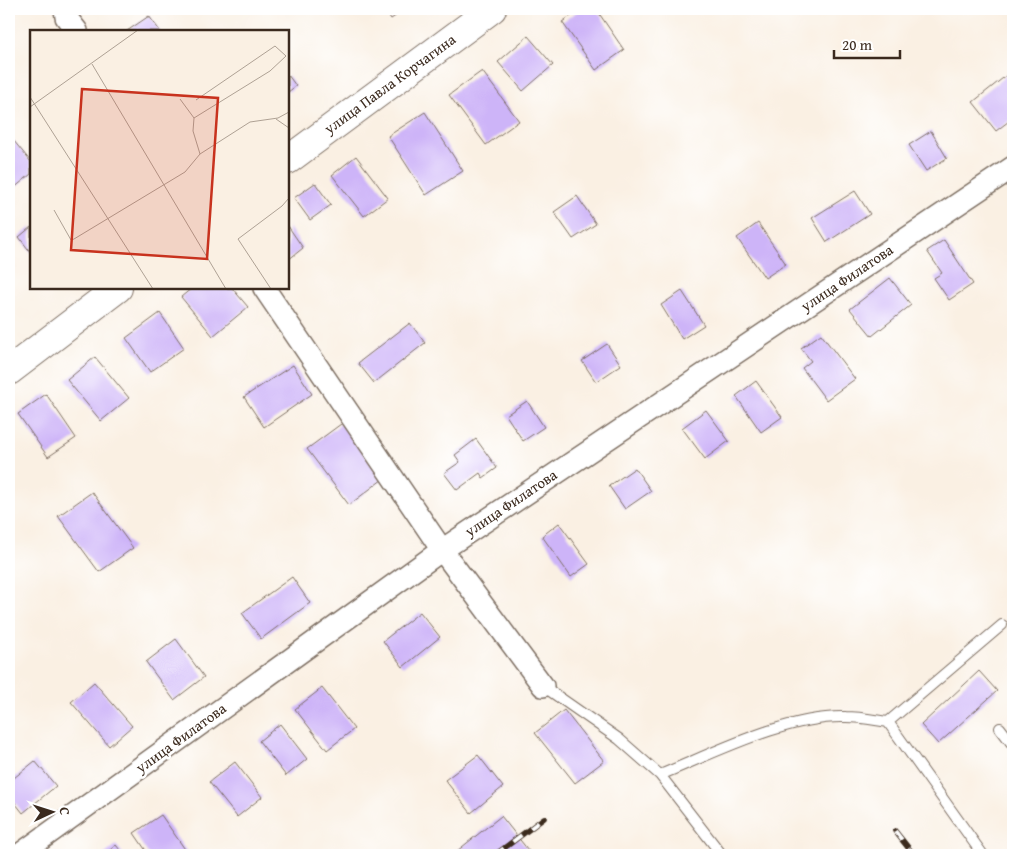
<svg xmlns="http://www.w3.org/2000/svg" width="1022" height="864" font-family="'Gentium Book Plus',serif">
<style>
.building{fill:#cdb4f8}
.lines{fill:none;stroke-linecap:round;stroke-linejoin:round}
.service-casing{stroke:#7e6f63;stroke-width:12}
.minor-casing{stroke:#7e6f63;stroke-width:24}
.secondary-casing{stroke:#7e6f63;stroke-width:30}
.service{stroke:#fff;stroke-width:10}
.minor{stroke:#fff;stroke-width:21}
.secondary{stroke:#fff;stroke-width:28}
.rail-casing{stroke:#3b2a1e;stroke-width:5.5}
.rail{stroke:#fff;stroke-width:4;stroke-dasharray:11;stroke-linecap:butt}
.labels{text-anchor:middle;stroke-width:5;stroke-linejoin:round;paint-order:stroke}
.street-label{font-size:15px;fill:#3b2a1e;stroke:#fff}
.inset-road{fill:none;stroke:#aea194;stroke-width:1}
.view{fill:#c8321e;fill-opacity:0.15;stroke:#c8321e;stroke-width:2.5}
.inset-edge{fill:none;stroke:#3b2a1e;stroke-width:2.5}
</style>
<rect width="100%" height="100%" fill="#fff"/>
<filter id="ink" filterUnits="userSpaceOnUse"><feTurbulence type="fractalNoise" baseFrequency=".02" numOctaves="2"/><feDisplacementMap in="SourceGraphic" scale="10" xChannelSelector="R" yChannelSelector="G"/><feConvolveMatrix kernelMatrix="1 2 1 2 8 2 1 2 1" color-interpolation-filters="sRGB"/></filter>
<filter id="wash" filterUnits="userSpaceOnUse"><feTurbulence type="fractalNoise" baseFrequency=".0096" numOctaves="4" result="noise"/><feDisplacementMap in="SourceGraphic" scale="20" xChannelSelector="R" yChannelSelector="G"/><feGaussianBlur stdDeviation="1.12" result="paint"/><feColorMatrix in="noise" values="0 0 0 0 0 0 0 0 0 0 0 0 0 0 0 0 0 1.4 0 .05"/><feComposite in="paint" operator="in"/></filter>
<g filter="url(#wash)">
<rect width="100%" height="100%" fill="#faf0e3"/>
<g id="blocks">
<path class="building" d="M 384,9 L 406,9 L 391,19 Z
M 581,9 L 596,9 L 624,50 L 596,70 L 562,22 Z
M 149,16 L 160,31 L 127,31 Z
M 528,36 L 553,65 L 523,91 L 498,62 Z
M 1013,70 L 1013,118 L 996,131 L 973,102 Z
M 482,71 L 519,121 L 486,145 L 449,95 Z
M 288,75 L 296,86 L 288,92 Z
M 425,112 L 463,171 L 426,195 L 388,136 Z
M 931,131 L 947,158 L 926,171 L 909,145 Z
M 9,135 L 31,162 L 31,174 L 13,189 L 9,184 Z
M 356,156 L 388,198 L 364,216 L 332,175 Z
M 315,183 L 331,205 L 310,220 L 294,198 Z
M 855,191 L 870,214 L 827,242 L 812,218 Z
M 577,196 L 596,224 L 573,239 L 554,212 Z
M 758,223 L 786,264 L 765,278 L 737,238 Z
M 288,226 L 303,248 L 288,260 Z
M 31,227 L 31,253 L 19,237 Z
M 944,240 L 973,284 L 949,300 L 934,278 L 942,273 L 927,251 Z
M 890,278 L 911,305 L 872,336 L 850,309 Z
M 192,288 L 232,288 L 248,307 L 213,336 L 181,297 Z
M 682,291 L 704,325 L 682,339 L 661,305 Z
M 160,313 L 184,348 L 150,372 L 126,338 Z
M 410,323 L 425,343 L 374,383 L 358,363 Z
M 821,334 L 855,379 L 826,400 L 802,368 L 811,361 L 801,348 Z
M 607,344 L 621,365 L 596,382 L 582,361 Z
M 95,357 L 129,398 L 101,421 L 67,380 Z
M 293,365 L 312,394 L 264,427 L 244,397 Z
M 756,381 L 782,417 L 761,432 L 736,396 Z
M 46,394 L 76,438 L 48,457 L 18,414 Z
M 527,401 L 544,427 L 523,441 L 506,415 Z
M 706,410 L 729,441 L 705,459 L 682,428 Z
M 345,421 L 387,476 L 349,505 L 307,449 Z
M 476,439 L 497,468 L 483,478 L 480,473 L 457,490 L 444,473 L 460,462 L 455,455 Z
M 635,468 L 651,491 L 625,509 L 609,486 Z
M 92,492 L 133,548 L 99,572 L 58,516 Z
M 559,523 L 589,564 L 571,577 L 542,536 Z
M 292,577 L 310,603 L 261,639 L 242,613 Z
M 420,612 L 440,637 L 403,667 L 383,641 Z
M 176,639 L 204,677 L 174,700 L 146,662 Z
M 979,671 L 997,691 L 938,744 L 921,725 Z
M 94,682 L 132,726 L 109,746 L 71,702 Z
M 322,688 L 354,729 L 327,750 L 295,709 Z
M 564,710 L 604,761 L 575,783 L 535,733 Z
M 280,724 L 307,759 L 286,776 L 259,741 Z
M 478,755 L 503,787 L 471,813 L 445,780 Z
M 35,761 L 56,786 L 23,813 L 9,795 L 9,782 Z
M 235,762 L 262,797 L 237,817 L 209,782 Z
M 161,815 L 189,855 L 149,855 L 134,833 Z
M 501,816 L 532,855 L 452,855 Z
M 116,845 L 124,855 L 104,855 Z"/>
</g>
</g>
<g filter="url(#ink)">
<use href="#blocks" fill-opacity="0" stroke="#7e6f63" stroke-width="1"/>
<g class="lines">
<g class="service-casing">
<path id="service" d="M 543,686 L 619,739 L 660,775 L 722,855
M 888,722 L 1002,625
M 1000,728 L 1013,745
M 660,775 C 714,753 788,715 846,717 C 860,717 874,720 888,722 L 983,855"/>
</g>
<g class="minor-casing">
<path id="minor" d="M 65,9 L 66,17 L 77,31
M 264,288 L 442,550 L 543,686
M 19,855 L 442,550 L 1013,167"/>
</g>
<g class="secondary-casing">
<path id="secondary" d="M 288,160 L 492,9
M 9,371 L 118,288"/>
</g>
<use href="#service" class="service"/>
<use href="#minor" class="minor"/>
<use href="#secondary" class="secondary"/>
<g class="rail-casing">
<path id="rail" d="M 895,831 L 914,855
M 495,855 L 544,818"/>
</g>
<use href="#rail" class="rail"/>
</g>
</g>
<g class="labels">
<g class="street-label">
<text transform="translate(390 84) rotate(-36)" y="5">улица Павла Корчагина</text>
<text transform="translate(847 278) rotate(-34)" y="5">улица Филатова</text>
<text transform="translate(511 503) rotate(-34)" y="5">улица Филатова</text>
<text transform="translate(181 738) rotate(-36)" y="5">улица Филатова</text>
</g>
</g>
<g transform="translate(30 30)">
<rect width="259" height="259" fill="#faf0e3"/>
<path class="inset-road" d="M 62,34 L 196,259M 0,67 L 123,259M 150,69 L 164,88M 166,70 L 245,16 L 256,26 L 240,41 L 164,88 L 163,101 L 170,124M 0,77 L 108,0M 246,89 L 259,98M 24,180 L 41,210 L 44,209 L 155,142 L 170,124 L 220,92 L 248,88 L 259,82M 241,259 L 208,209 L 252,176 L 259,168"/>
<path class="view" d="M 52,59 L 188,68 L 177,229 L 41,220 Z"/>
<rect width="259" height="259" class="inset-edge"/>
</g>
<rect width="1022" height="864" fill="none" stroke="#fff" stroke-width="30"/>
<g transform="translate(52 812) rotate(86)" stroke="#ffffff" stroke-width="4" paint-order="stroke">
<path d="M0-4L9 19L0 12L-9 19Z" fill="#3b2a1e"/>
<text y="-8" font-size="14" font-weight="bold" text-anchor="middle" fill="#3b2a1e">С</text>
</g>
<path d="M834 50v8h66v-8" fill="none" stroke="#3b2a1e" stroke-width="2.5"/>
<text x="842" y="50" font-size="15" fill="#3b2a1e" stroke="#ffffff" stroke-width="4" paint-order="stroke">20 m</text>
</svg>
